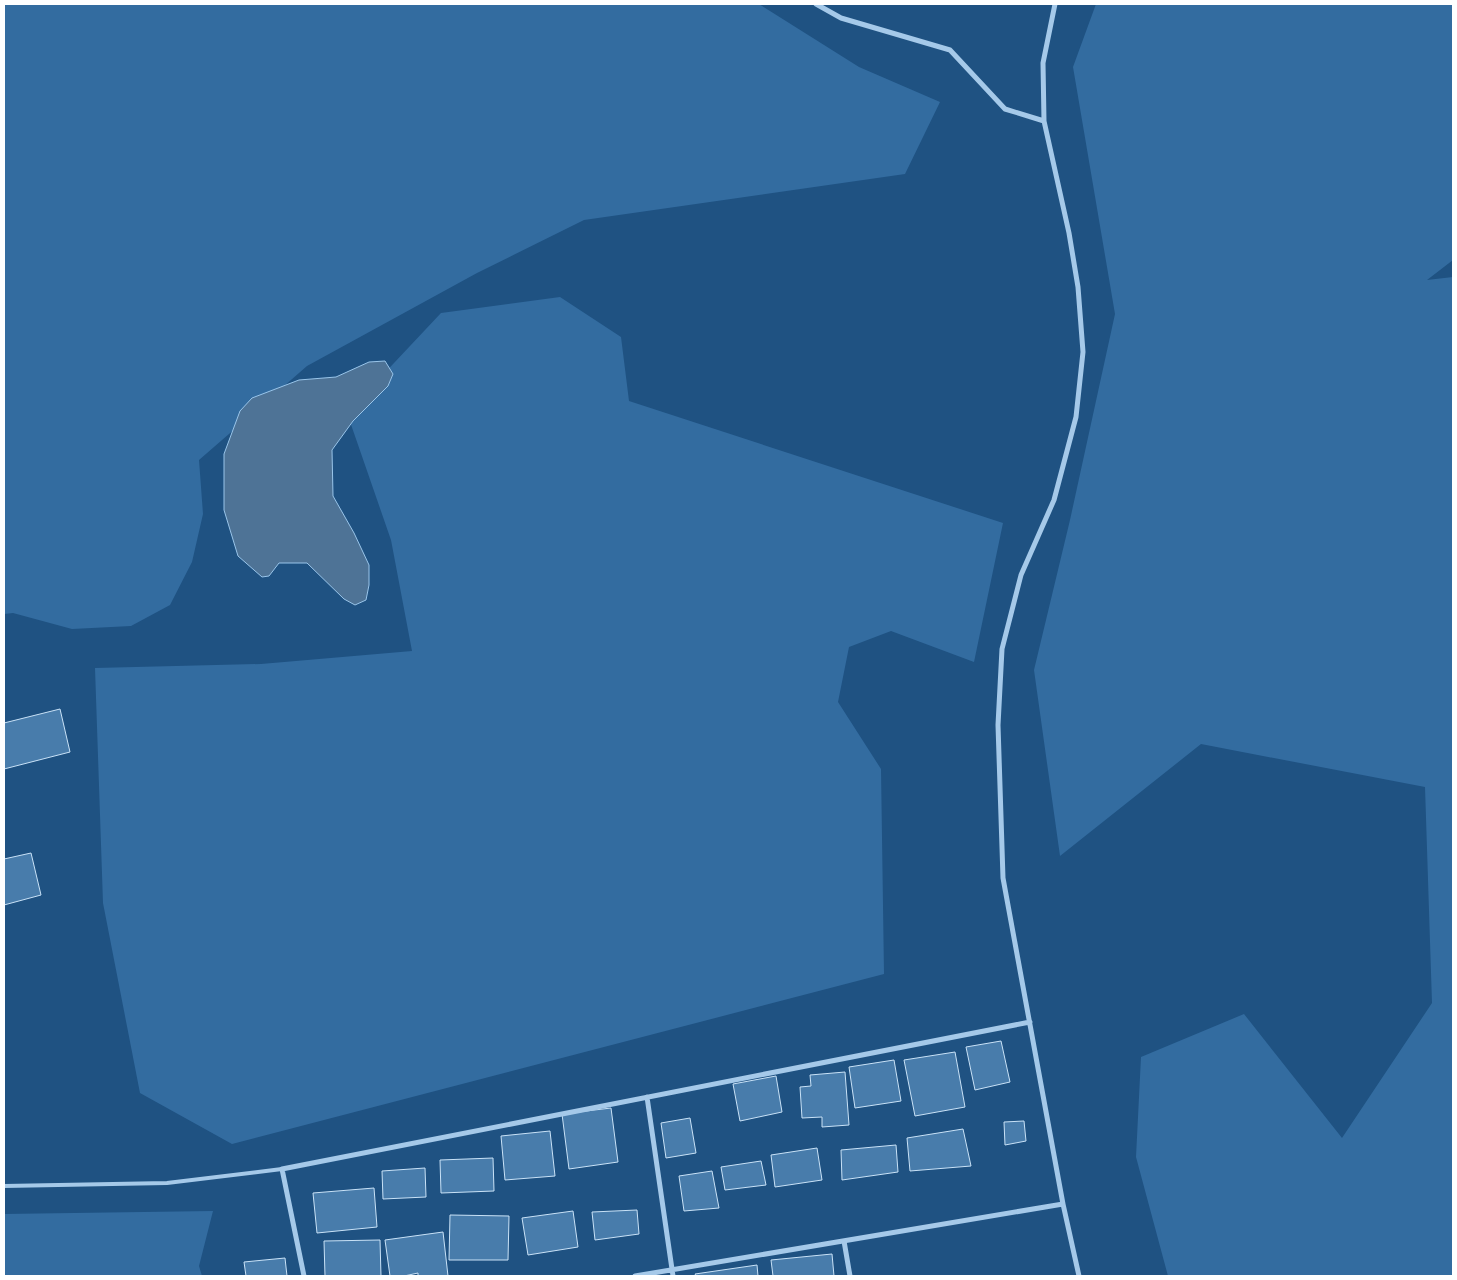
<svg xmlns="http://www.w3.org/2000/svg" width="1457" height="1280" font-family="'Exo 2',sans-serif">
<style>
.green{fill:#336ca0}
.water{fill:#4e7396;stroke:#99c5ea}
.building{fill:#487cab;stroke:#c9e2f7}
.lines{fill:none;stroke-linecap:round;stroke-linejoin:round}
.service{stroke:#a5c9e9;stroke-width:4}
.minor{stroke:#a5c9e9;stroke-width:5}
</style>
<rect width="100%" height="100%" fill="#1f5282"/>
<path class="green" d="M 4,4 L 759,4 L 859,67 L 940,102 L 905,174 L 584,220 L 477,273 L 307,366 L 199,460 L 203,514 L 192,562 L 170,605 L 131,626 L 72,629 L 13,613 L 4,614 Z
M 1096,4 L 1453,4 L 1453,260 L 1427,280 L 1453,277 L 1453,1276 L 1168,1276 L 1136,1157 L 1141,1057 L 1244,1014 L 1342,1138 L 1432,1003 L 1425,787 L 1201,744 L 1060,856 L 1034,670 L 1070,520 L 1115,314 L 1073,67 Z
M 560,297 L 621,337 L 629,401 L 1003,523 L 974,662 L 891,631 L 849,647 L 838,702 L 881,769 L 884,974 L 232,1144 L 140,1093 L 103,903 L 95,668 L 261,664 L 412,651 L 391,540 L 347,413 L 441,313 Z
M 213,1211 L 199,1266 L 202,1276 L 4,1276 L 4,1214 Z"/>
<path class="water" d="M 385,361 L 393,374 L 388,386 L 353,421 L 332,450 L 333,496 L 354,533 L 369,565 L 369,585 L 366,600 L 355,605 L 344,599 L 307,563 L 279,563 L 269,576 L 262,577 L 238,556 L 224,510 L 224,454 L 240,411 L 252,398 L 299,380 L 336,377 L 369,362 Z"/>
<path class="building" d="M 60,709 L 70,752 L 4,769 L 4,723 Z
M 31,853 L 41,895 L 4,905 L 4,859 Z
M 1001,1041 L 1010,1082 L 975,1090 L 966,1047 Z
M 955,1052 L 965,1107 L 915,1116 L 904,1060 Z
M 894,1060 L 901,1101 L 855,1108 L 849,1067 Z
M 845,1072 L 849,1125 L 822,1127 L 822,1117 L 802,1118 L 800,1087 L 811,1086 L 810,1075 Z
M 776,1076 L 782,1112 L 740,1121 L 733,1084 Z
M 611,1108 L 618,1162 L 569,1169 L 562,1114 Z
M 690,1118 L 696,1153 L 666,1158 L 661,1123 Z
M 1024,1121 L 1026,1141 L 1005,1145 L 1004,1122 Z
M 963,1129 L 971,1166 L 910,1171 L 907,1138 Z
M 550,1131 L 555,1176 L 505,1180 L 501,1136 Z
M 896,1145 L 898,1172 L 842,1180 L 841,1150 Z
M 817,1148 L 822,1180 L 775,1187 L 771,1155 Z
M 493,1158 L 494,1191 L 441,1193 L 440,1160 Z
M 761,1161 L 766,1185 L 725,1190 L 721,1167 Z
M 425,1168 L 426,1197 L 383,1199 L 382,1171 Z
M 712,1171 L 719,1208 L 684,1211 L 679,1176 Z
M 374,1188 L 377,1227 L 317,1233 L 313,1193 Z
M 637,1210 L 639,1234 L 595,1240 L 592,1212 Z
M 573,1211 L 578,1247 L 528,1255 L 522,1218 Z
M 450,1215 L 509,1216 L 508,1260 L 449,1260 Z
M 443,1232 L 448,1276 L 418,1276 L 418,1273 L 404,1276 L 390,1276 L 385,1240 Z
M 380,1240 L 381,1276 L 325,1276 L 324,1241 Z
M 832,1254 L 834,1276 L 773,1276 L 771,1260 Z
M 285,1258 L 287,1276 L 246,1276 L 244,1262 Z
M 757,1265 L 758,1276 L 696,1276 L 695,1274 Z"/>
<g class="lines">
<path class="service" d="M 4,1186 L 167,1183 L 282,1169"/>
<path class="minor" d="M 816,4 L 841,18 L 950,50 L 1005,109 L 1044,121
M 1055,4 L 1043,63 L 1044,121 L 1069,233 L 1078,287 L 1083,352 L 1076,417 L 1054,500 L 1021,575 L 1002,649 L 998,725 L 1003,878 L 1063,1204 L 1079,1276
M 647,1097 L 673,1276
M 844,1241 L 850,1276
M 304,1276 L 282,1169 L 1030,1022
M 635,1276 L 1063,1204"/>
</g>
<rect width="1457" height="1280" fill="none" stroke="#ffffff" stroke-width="10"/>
</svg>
